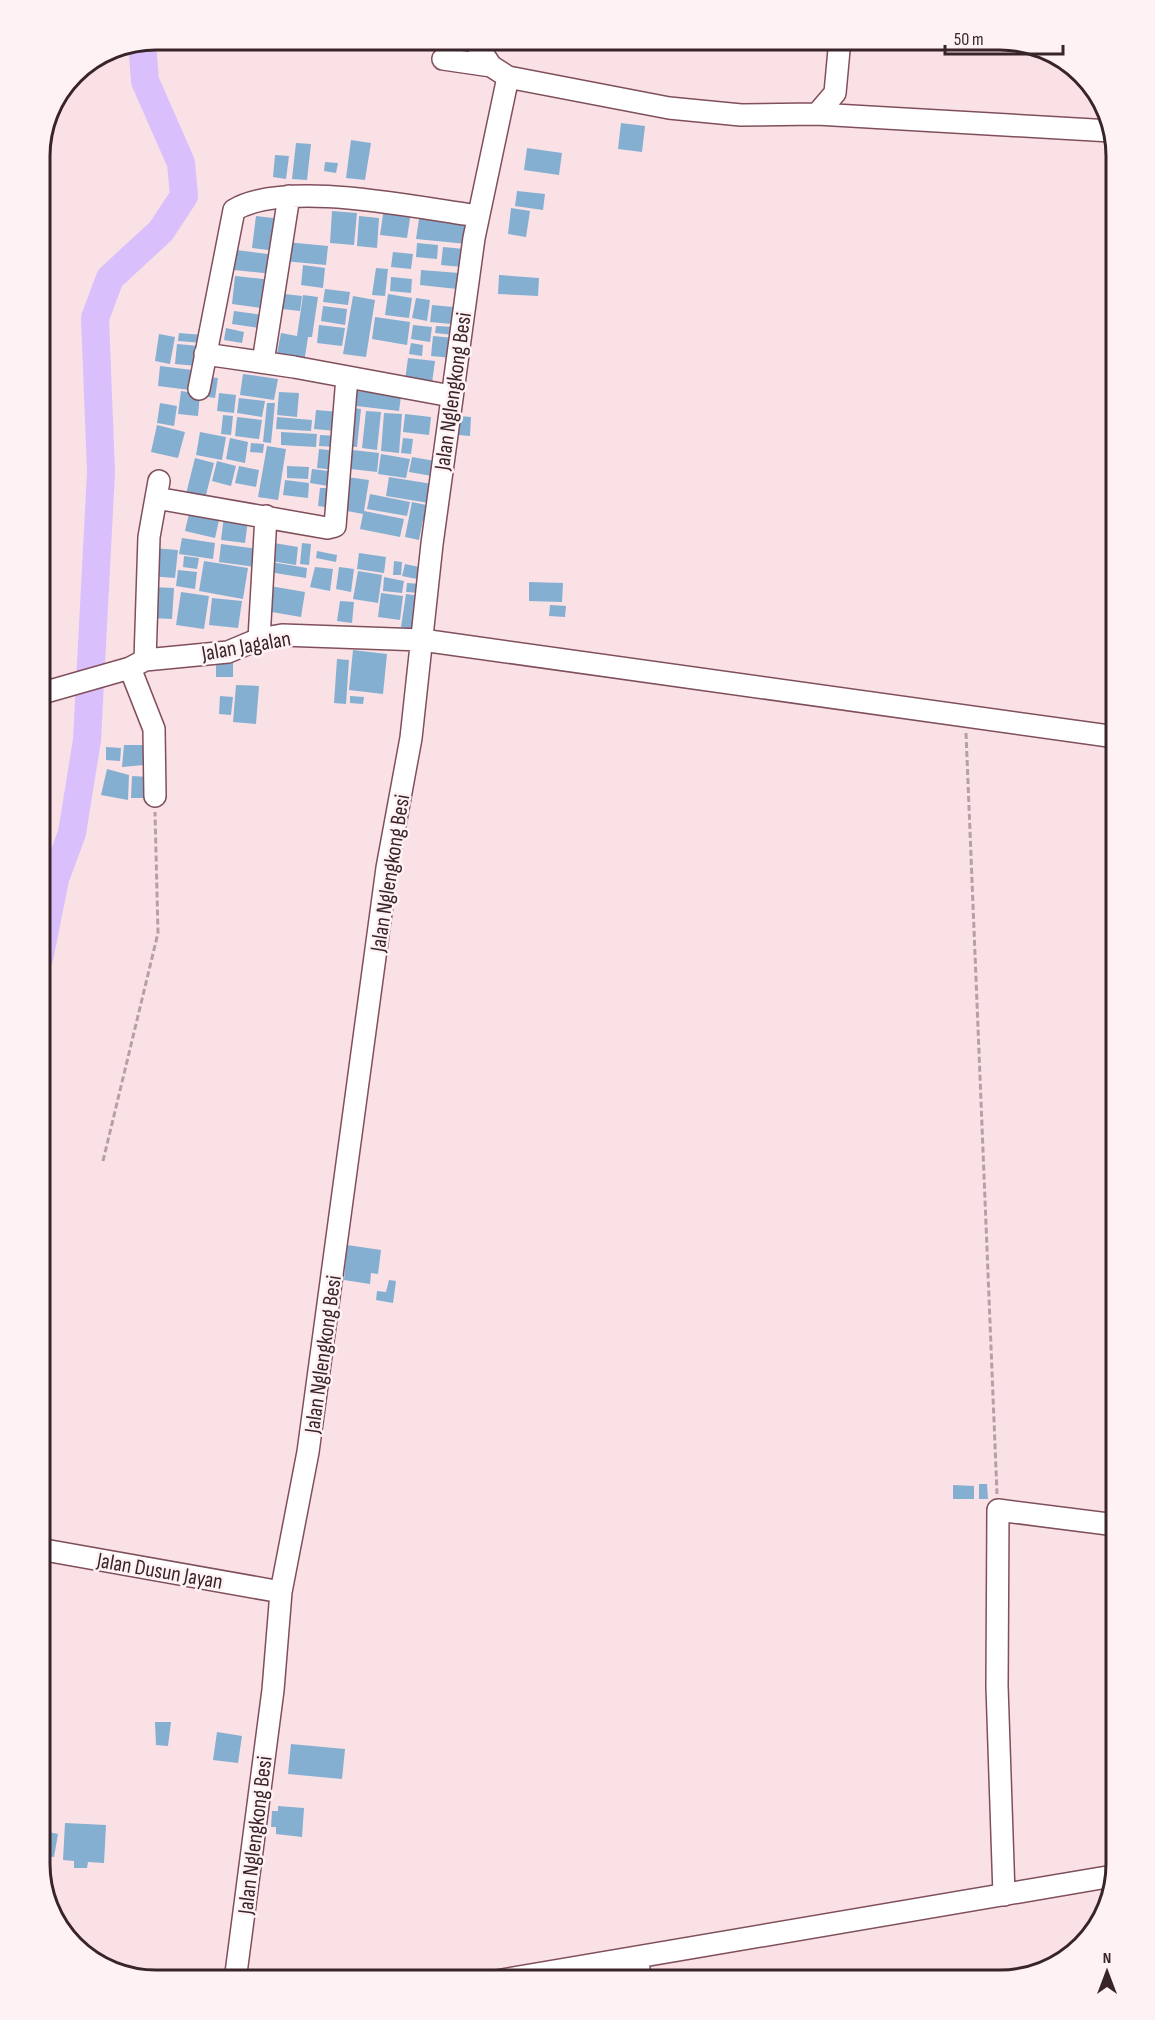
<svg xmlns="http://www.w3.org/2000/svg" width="1155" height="2020" font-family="'Sofia Sans Condensed',sans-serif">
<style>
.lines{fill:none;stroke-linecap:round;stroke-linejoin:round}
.river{stroke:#d9c0fd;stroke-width:28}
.building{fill:#84afd1}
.minor-casing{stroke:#804f5c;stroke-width:24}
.path{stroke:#b7a0a5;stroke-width:3;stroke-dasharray:6 3;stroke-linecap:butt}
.minor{stroke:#fff;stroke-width:21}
.labels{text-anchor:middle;stroke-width:5;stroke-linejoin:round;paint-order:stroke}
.street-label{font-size:22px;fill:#392429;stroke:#fef2f5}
.rim{fill:none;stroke:#392429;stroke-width:3}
</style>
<rect width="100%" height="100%" fill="#f9e1e6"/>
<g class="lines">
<path class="river" d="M 39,959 L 55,879 L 72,833 L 87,740 L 101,472 L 95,318 L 110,278 L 161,231 L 184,196 L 181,163 L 145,81 L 142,42"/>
</g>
<path class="building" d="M 621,123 L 645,126 L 642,152 L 618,149 Z
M 351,140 L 371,143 L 365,180 L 346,178 Z
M 296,143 L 311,144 L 307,180 L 292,179 Z
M 527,148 L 562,153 L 559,175 L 524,170 Z
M 275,155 L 289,156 L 286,179 L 273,177 Z
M 325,162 L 338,163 L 336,173 L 324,171 Z
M 517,191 L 545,194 L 543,210 L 515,206 Z
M 384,208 L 411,212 L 407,238 L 380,235 Z
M 511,208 L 530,211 L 526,237 L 508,234 Z
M 332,211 L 357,213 L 354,245 L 330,243 Z
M 420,212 L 471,219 L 467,244 L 416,239 Z
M 256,216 L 281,219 L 276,251 L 252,248 Z
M 359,216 L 379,218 L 377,248 L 357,246 Z
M 286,242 L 328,246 L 326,265 L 284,261 Z
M 417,243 L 438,245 L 437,259 L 416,257 Z
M 443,247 L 464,249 L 462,267 L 441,265 Z
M 236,250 L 275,255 L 273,274 L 234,270 Z
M 393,252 L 413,254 L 411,269 L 391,267 Z
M 303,265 L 325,268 L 323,288 L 301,285 Z
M 376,268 L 388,269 L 385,296 L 372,295 Z
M 421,270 L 459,273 L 457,289 L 420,285 Z
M 499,275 L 539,278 L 538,296 L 498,294 Z
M 235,276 L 273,280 L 268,309 L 232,304 Z
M 391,277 L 412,279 L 411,293 L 390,291 Z
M 325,289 L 350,292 L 348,305 L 323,302 Z
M 276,293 L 302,296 L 300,311 L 274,308 Z
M 388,294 L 412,298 L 409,318 L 385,315 Z
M 303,295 L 318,297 L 312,337 L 308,337 L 304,363 L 276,359 L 281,333 L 297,336 Z
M 353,296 L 375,300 L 366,357 L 343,354 Z
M 416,298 L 430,300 L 427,321 L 412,318 Z
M 432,305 L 453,307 L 451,324 L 430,322 Z
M 323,306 L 347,309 L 345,325 L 321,321 Z
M 234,311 L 263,315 L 260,328 L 232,324 Z
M 375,317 L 410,322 L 407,345 L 372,339 Z
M 319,325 L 345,328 L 342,346 L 317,343 Z
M 413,325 L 432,327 L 430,342 L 411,339 Z
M 436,326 L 454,327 L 454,335 L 435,333 Z
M 226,328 L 244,332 L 242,343 L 224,340 Z
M 179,333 L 203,335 L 203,343 L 178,341 Z
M 159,334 L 175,337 L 170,364 L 155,361 Z
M 433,336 L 454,338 L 452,358 L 431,356 Z
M 411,343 L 423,345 L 422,356 L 409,354 Z
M 177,344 L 199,346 L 197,366 L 175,364 Z
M 408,358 L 435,361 L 432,383 L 405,380 Z
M 160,366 L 192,370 L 190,390 L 158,386 Z
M 243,374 L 278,379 L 274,400 L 240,395 Z
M 204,377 L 218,378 L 215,398 L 201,396 Z
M 350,390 L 401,396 L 399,411 L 348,405 Z
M 181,391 L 200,394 L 198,416 L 178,414 Z
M 279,392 L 299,393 L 297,417 L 277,415 Z
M 219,393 L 236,395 L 234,413 L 217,411 Z
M 239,398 L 265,401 L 262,417 L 237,413 Z
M 160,403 L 177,406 L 174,426 L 157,423 Z
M 267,403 L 275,403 L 271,443 L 263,442 Z
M 347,407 L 361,409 L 357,447 L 343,446 Z
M 316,410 L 339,412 L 337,431 L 314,429 Z
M 366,411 L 381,412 L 377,450 L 362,448 Z
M 384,413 L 402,414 L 399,453 L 381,451 Z
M 405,414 L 431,417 L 429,435 L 403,432 Z
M 223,415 L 233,416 L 231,435 L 221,434 Z
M 460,416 L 471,417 L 470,436 L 459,435 Z
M 237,417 L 262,420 L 259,439 L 235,436 Z
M 277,417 L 312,420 L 311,431 L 276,429 Z
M 157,425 L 185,432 L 178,458 L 151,452 Z
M 200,432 L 226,437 L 222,460 L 196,455 Z
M 281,432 L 317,434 L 316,447 L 281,445 Z
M 320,435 L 338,436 L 337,447 L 319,446 Z
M 230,438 L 248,442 L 245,463 L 226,459 Z
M 403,438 L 413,439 L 411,454 L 401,453 Z
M 251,443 L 264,444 L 263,453 L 250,452 Z
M 267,446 L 286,449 L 278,500 L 258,497 Z
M 319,449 L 338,451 L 336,470 L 317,468 Z
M 344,449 L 379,453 L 377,472 L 342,468 Z
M 381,454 L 410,459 L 406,478 L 378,474 Z
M 412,457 L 435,461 L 432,476 L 409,472 Z
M 195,458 L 214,463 L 205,499 L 186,494 Z
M 217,461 L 236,466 L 231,486 L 212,481 Z
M 239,466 L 259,470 L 256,487 L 235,483 Z
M 287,466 L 309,467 L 308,479 L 287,478 Z
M 312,469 L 336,472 L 335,487 L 310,483 Z
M 347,477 L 369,480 L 364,511 L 404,519 L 400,537 L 360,529 L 363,514 L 342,510 Z
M 389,477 L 432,484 L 429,503 L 386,496 Z
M 285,480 L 309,483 L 308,498 L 283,495 Z
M 320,488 L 327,488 L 325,507 L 318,506 Z
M 370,494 L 410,502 L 407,516 L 367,509 Z
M 412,502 L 436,507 L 433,521 L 423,520 L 419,540 L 405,537 Z
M 190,509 L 220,516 L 215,538 L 185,531 Z
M 224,516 L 248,520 L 245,543 L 221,540 Z
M 182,538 L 215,543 L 213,559 L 179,554 Z
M 274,543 L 298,547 L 296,565 L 271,561 Z
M 302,543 L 311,544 L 309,565 L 300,564 Z
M 221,544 L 257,549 L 255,567 L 219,562 Z
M 152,548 L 178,550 L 175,578 L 149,576 Z
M 317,551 L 337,555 L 336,562 L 316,558 Z
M 359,553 L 386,557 L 384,573 L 357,569 Z
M 184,556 L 199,558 L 197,569 L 183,567 Z
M 204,561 L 248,568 L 243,599 L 199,591 Z
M 394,561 L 402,562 L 401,575 L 393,575 Z
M 271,562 L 307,568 L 306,578 L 269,572 Z
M 405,564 L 424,568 L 422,580 L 402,576 Z
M 315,567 L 333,569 L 330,591 L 310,587 Z
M 339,567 L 354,569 L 351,592 L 336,589 Z
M 178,570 L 197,572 L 195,589 L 176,586 Z
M 358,571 L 382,575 L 378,603 L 353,599 Z
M 384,577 L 404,581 L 402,593 L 383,591 Z
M 529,582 L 563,583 L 562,602 L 529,601 Z
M 407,583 L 421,584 L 420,593 L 406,592 Z
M 270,586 L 305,592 L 301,617 L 266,611 Z
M 151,587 L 174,588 L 172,619 L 150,618 Z
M 181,592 L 209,596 L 204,629 L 176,625 Z
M 381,593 L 403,596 L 400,620 L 378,617 Z
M 406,594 L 421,596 L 415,630 L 401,627 Z
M 212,598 L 242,601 L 238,628 L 209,625 Z
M 340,601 L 354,602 L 352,623 L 337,621 Z
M 550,605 L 566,606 L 565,617 L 549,616 Z
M 353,650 L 387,654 L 383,694 L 349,690 Z
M 337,659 L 349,660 L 346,704 L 334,703 Z
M 233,662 L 233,677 L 216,677 L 216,663 Z
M 236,685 L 259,686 L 256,724 L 233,722 Z
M 220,696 L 233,697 L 231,715 L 219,714 Z
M 350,696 L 364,697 L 363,704 L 350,703 Z
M 124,745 L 146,745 L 144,765 L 122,767 Z
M 106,747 L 121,748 L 120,761 L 106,760 Z
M 107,769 L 129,775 L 128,800 L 101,795 Z
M 132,776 L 149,777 L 148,798 L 131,798 Z
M 347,1245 L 381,1250 L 378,1274 L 371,1273 L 370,1284 L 344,1280 Z
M 389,1280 L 396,1281 L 393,1303 L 376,1300 L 377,1291 L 386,1292 Z
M 979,1484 L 987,1484 L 988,1499 L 979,1499 Z
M 953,1485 L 974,1486 L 974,1499 L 953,1499 Z
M 39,1637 L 50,1637 L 48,1667 L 39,1666 Z
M 155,1722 L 171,1722 L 168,1746 L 156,1745 Z
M 217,1732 L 242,1736 L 238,1763 L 213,1760 Z
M 291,1744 L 345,1749 L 342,1779 L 288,1774 Z
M 278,1806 L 304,1808 L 302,1837 L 276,1834 L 276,1827 L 271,1827 L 272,1811 L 278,1811 Z
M 65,1823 L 106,1825 L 104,1863 L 88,1862 L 87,1868 L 74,1868 L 74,1861 L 63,1860 Z
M 39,1830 L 58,1834 L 54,1857 L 39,1855 Z
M 39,1861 L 49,1863 L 44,1888 L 39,1865 Z"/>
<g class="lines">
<g class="minor-casing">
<path id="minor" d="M 473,39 L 491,66 L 508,77 L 669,108 L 741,115 L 817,114 L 1111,131
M 443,59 L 491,66
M 817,114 L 835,93 L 840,39
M 205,354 L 294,367 L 451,396
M 263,362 L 289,196
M 199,389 L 234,210 C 287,179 416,208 478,216
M 156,498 L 327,528 L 335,526 L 347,377
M 259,639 L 266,516
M 145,660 L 149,537 L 159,481
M 130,668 L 154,729 L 155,796
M 39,694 L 130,668 L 145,660 L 228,652 L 259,639 L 282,635 L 422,640 L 1116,737
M 39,1549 L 281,1592
M 1004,1895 L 997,1686 L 998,1510 L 1116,1525
M 638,1957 L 640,1981
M 235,1981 L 273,1690 L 281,1592 L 308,1452 L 387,868 L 411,738 L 432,544 L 474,238 L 508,77
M 496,1981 L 1113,1876"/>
</g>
<path class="path" d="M 966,733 L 997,1494
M 103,1161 L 158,933 L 155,812"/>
<use href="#minor" class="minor"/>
</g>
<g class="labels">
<g class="street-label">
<text transform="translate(452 391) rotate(-82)" y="8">Jalan Nglengkong Besi</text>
<text transform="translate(246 645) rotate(-10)" y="8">Jalan Jagalan</text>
<text transform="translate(389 873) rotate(-81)" y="8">Jalan Nglengkong Besi</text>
<text transform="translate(322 1354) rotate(-82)" y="8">Jalan Nglengkong Besi</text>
<text transform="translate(160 1570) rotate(10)" y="8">Jalan Dusun Jayan</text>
<text transform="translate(254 1835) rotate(-83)" y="8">Jalan Nglengkong Besi</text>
</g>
</g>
<path d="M0 0H1155V2020H0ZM156 50H1000A106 106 0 0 1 1106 156V1864A106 106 0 0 1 1000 1970H156A106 106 0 0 1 50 1864V156A106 106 0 0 1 156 50Z" fill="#fef2f5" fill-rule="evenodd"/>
<path class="rim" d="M156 50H1000A106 106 0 0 1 1106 156V1864A106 106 0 0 1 1000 1970H156A106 106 0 0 1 50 1864V156A106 106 0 0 1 156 50Z"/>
<g transform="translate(1107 1972)" stroke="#fef2f5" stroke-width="4.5" paint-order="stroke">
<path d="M0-4.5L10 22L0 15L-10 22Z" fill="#392429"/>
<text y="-9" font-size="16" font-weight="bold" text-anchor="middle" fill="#392429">N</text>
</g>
<path d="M945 45v9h118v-9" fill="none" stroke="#392429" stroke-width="3"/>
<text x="954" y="45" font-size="18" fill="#392429" stroke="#fef2f5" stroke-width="4.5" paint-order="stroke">50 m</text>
</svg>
